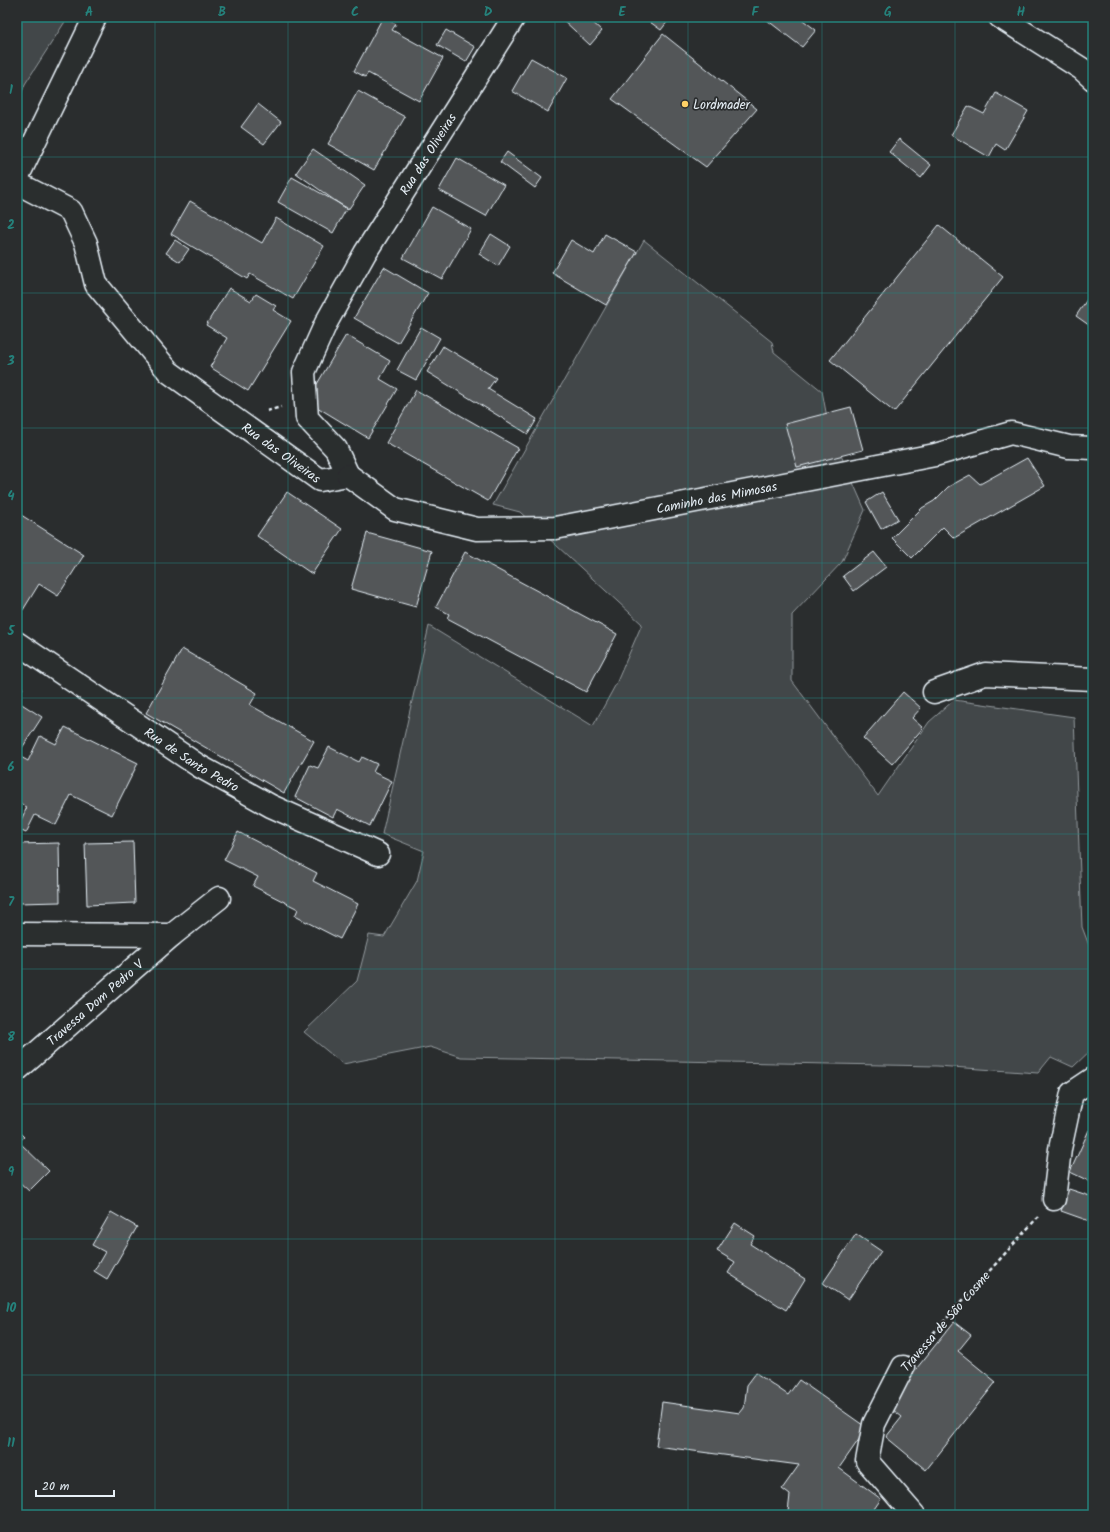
<svg xmlns="http://www.w3.org/2000/svg" width="1110" height="1532" font-family="Kalam,sans-serif">
<style>
.green{fill:#424648;stroke:#959ca0}
.building{fill:#535759;stroke:#e8f1f8}
.lines{fill:none;stroke-linecap:round;stroke-linejoin:round}
.minor-casing{stroke:#e8f1f8;stroke-width:25}
.path{stroke:#e8f1f8;stroke-width:2.5;stroke-dasharray:4 3;stroke-linecap:butt}
.minor{stroke:#2a2d2e;stroke-width:22}
.grid{fill:none;stroke:#25827c;stroke-width:1;stroke-opacity:0.55}
.poi-dot{fill:#ffd166;stroke:#2a2d2e;stroke-width:1.5}
.labels{text-anchor:middle;stroke-width:3.5;stroke-linejoin:round;paint-order:stroke}
.poi-label{font-size:13px;fill:#e8f1f8;stroke:#2a2d2e;text-anchor:start}
.street-label{font-size:13px;fill:#e8f1f8;stroke:#2a2d2e}
.neatline{fill:none;stroke:#25827c;stroke-width:1.5}
.grid-label{font-size:13px;text-anchor:middle;font-weight:bold;fill:#25827c}
</style>
<rect width="100%" height="100%" fill="#2a2d2e"/>
<filter id="ink" filterUnits="userSpaceOnUse"><feTurbulence type="fractalNoise" baseFrequency=".025" numOctaves="2"/><feDisplacementMap in="SourceGraphic" scale="8" xChannelSelector="R" yChannelSelector="G"/><feConvolveMatrix kernelMatrix="1 2 1 2 8 2 1 2 1" color-interpolation-filters="sRGB"/></filter>
<g filter="url(#ink)">
<path class="green" d="M 17,17 L 68,17 L 25,84 L 17,105 Z
M 644,240 L 772,342 L 774,352 L 822,391 L 829,428 L 865,510 L 842,562 L 792,615 L 792,681 L 878,796 L 929,722 L 954,700 L 1074,717 L 1082,927 L 1090,948 L 1093,948 L 1093,1048 L 1073,1067 L 1051,1057 L 1038,1073 L 937,1066 L 461,1057 L 430,1047 L 343,1064 L 304,1032 L 357,981 L 369,935 L 384,937 L 417,881 L 424,851 L 382,834 L 429,626 L 593,726 L 616,684 L 642,624 L 520,512 L 493,505 Z"/>
<path class="building" d="M 383,17 L 396,24 L 392,30 L 443,58 L 419,101 L 368,73 L 365,77 L 354,71 Z
M 560,17 L 587,17 L 602,31 L 590,45 Z
M 643,17 L 671,17 L 661,30 Z
M 763,17 L 799,17 L 816,30 L 802,47 Z
M 446,30 L 475,47 L 466,62 L 437,45 Z
M 663,34 L 757,109 L 706,167 L 612,99 Z
M 531,58 L 567,78 L 548,112 L 512,91 Z
M 358,91 L 405,117 L 374,170 L 328,144 Z
M 996,93 L 1028,111 L 1005,150 L 996,144 L 989,157 L 951,135 L 968,106 L 984,114 Z
M 258,104 L 281,122 L 264,144 L 241,127 Z
M 899,139 L 931,165 L 921,178 L 889,152 Z
M 313,149 L 365,185 L 348,210 L 296,173 Z
M 507,152 L 542,178 L 535,188 L 500,162 Z
M 457,158 L 504,185 L 486,216 L 439,190 Z
M 292,177 L 347,208 L 333,233 L 278,202 Z
M 190,201 L 262,243 L 276,218 L 324,246 L 293,299 L 250,274 L 247,279 L 171,234 Z
M 432,207 L 471,229 L 442,279 L 403,258 Z
M 939,225 L 1003,277 L 894,412 L 830,360 Z
M 491,234 L 510,246 L 498,266 L 479,254 Z
M 605,234 L 637,252 L 606,305 L 552,273 L 571,240 L 594,254 Z
M 175,240 L 189,249 L 180,262 L 166,253 Z
M 384,267 L 428,293 L 398,343 L 354,318 Z
M 229,288 L 251,301 L 256,294 L 276,306 L 273,310 L 291,321 L 248,391 L 210,367 L 227,338 L 206,325 Z
M 1092,292 L 1093,293 L 1093,328 L 1076,316 Z
M 421,327 L 440,338 L 416,380 L 397,370 Z
M 346,335 L 390,361 L 380,379 L 397,389 L 368,438 L 307,401 Z
M 443,346 L 496,378 L 488,389 L 537,419 L 528,434 L 427,372 Z
M 416,390 L 518,448 L 488,501 L 386,443 Z
M 851,407 L 863,450 L 797,467 L 785,424 Z
M 1027,458 L 1045,486 L 954,538 L 943,527 L 912,558 L 892,538 L 922,508 L 934,501 L 948,487 L 970,475 L 980,484 Z
M 287,492 L 342,529 L 312,574 L 257,536 Z
M 882,492 L 898,519 L 881,529 L 866,502 Z
M 17,506 L 21,508 L 18,513 L 84,555 L 58,596 L 39,584 L 23,610 L 17,606 Z
M 367,533 L 432,551 L 416,607 L 351,589 Z
M 465,552 L 617,634 L 586,692 L 447,618 L 449,614 L 436,607 Z
M 874,552 L 886,567 L 854,591 L 843,576 Z
M 182,649 L 257,693 L 250,705 L 314,741 L 284,793 L 146,713 Z
M 17,684 L 23,688 L 17,698 Z
M 903,692 L 921,708 L 912,718 L 923,728 L 892,764 L 863,738 Z
M 17,701 L 42,717 L 22,748 L 17,745 Z
M 65,727 L 138,763 L 112,815 L 71,795 L 56,825 L 35,815 L 26,833 L 17,829 L 27,807 L 17,802 L 17,755 L 28,761 L 40,736 L 56,744 Z
M 329,747 L 359,762 L 362,757 L 377,764 L 373,772 L 392,781 L 370,826 L 337,809 L 333,817 L 295,797 L 310,765 L 318,768 Z
M 238,832 L 317,873 L 313,881 L 358,904 L 340,939 L 295,916 L 298,909 L 253,886 L 258,877 L 224,860 Z
M 133,842 L 135,903 L 87,905 L 85,843 Z
M 59,843 L 60,902 L 19,903 L 18,889 L 17,889 L 17,844 Z
M 17,1130 L 24,1137 L 19,1142 L 49,1171 L 29,1191 L 17,1180 Z
M 1089,1130 L 1093,1132 L 1093,1183 L 1070,1172 Z
M 1069,1189 L 1093,1197 L 1092,1222 L 1061,1211 Z
M 111,1212 L 137,1227 L 107,1279 L 94,1271 L 105,1252 L 92,1245 Z
M 735,1223 L 755,1236 L 750,1244 L 805,1279 L 786,1310 L 728,1273 L 735,1262 L 717,1251 Z
M 856,1234 L 881,1251 L 848,1300 L 823,1283 Z
M 954,1322 L 971,1335 L 958,1351 L 996,1382 L 926,1470 L 886,1437 L 902,1417 L 887,1405 Z
M 756,1373 L 788,1395 L 799,1380 L 867,1428 L 839,1468 L 881,1499 L 872,1512 L 872,1515 L 786,1515 L 788,1512 L 790,1495 L 782,1489 L 799,1465 L 656,1446 L 662,1402 L 740,1413 L 744,1408 L 747,1385 Z"/>
<g class="lines">
<g class="minor-casing">
<g id="minor">
<path d="M 1000,17 L 1082,69 L 1093,79"/>
<path d="M 17,178 L 95,17"/>
<path id="s1" d="M 17,183 L 71,211 L 86,243 L 96,284 L 169,372 L 320,480 L 348,475 L 336,449 L 307,418 L 304,372 L 326,323 L 365,253 L 514,17"/>
<path id="s2" d="M 348,475 L 395,509 L 477,529 L 555,528 L 935,455 L 1011,433 L 1069,447 L 1093,448"/>
<path id="s3" d="M 17,643 L 199,766 L 271,806 L 378,854"/>
<path d="M 934,692 L 985,674 L 1093,679"/>
<path d="M 17,934 L 172,935"/>
<path id="s4" d="M 17,1070 L 172,935 L 219,898"/>
<path d="M 1054,1199 L 1060,1149 L 1072,1093 L 1093,1079"/>
<path d="M 903,1367 L 874,1424 L 867,1461 L 914,1515"/>
</g>
</g>
<path class="path" d="M 267,411 L 281,407
M 919,1349 L 1038,1217"/>
<use href="#minor" class="minor"/>
</g>
</g>
<path class="grid" d="M 155,17 L 155,1515M 288,17 L 288,1515M 422,17 L 422,1515M 555,17 L 555,1515M 688,17 L 688,1515M 822,17 L 822,1515M 955,17 L 955,1515M 17,157 L 1093,157M 17,293 L 1093,293M 17,428 L 1093,428M 17,563 L 1093,563M 17,698 L 1093,698M 17,834 L 1093,834M 17,969 L 1093,969M 17,1104 L 1093,1104M 17,1239 L 1093,1239M 17,1375 L 1093,1375"/>
<circle class="poi-dot" cx="685" cy="104" r="4"/>
<g class="labels">
<g class="poi-label">
<text x="693" y="109">Lordmader</text>
</g>
<g class="street-label">
<text dy="5" stroke="none"><textPath href="#s1" startOffset="835">Rua das Oliveiras</textPath></text>
<text dy="5" stroke="none"><textPath href="#s1" startOffset="391">Rua das Oliveiras</textPath></text>
<text dy="5" stroke="none"><textPath href="#s2" startOffset="385">Caminho das Mimosas</textPath></text>
<text dy="5" stroke="none"><textPath href="#s3" startOffset="210">Rua de Santo Pedro</textPath></text>
<text dy="5" stroke="none"><textPath href="#s4" startOffset="103">Travessa Dom Pedro V</textPath></text>
<text transform="translate(945 1321) rotate(-49)" y="5">Travessa de São Cosme</text>
</g>
</g>
<rect width="1110" height="1532" fill="none" stroke="#2a2d2e" stroke-width="44"/>
<path d="M36 1490v6h78v-6" fill="none" stroke="#e8f1f8" stroke-width="2"/>
<text x="42" y="1490" font-size="12" fill="#e8f1f8" stroke="#2a2d2e" stroke-width="3" paint-order="stroke">20 m</text>
<rect x="22" y="22" width="1066" height="1488" class="neatline"/>
<g class="grid-label">
<text x="89" y="16">A</text>
<text x="222" y="16">B</text>
<text x="355" y="16">C</text>
<text x="488" y="16">D</text>
<text x="622" y="16">E</text>
<text x="755" y="16">F</text>
<text x="888" y="16">G</text>
<text x="1021" y="16">H</text>
<text x="11" y="94">1</text>
<text x="11" y="229">2</text>
<text x="11" y="365">3</text>
<text x="11" y="500">4</text>
<text x="11" y="635">5</text>
<text x="11" y="771">6</text>
<text x="11" y="906">7</text>
<text x="11" y="1041">8</text>
<text x="11" y="1176">9</text>
<text x="11" y="1312">10</text>
<text x="11" y="1447">11</text>
</g>
</svg>
